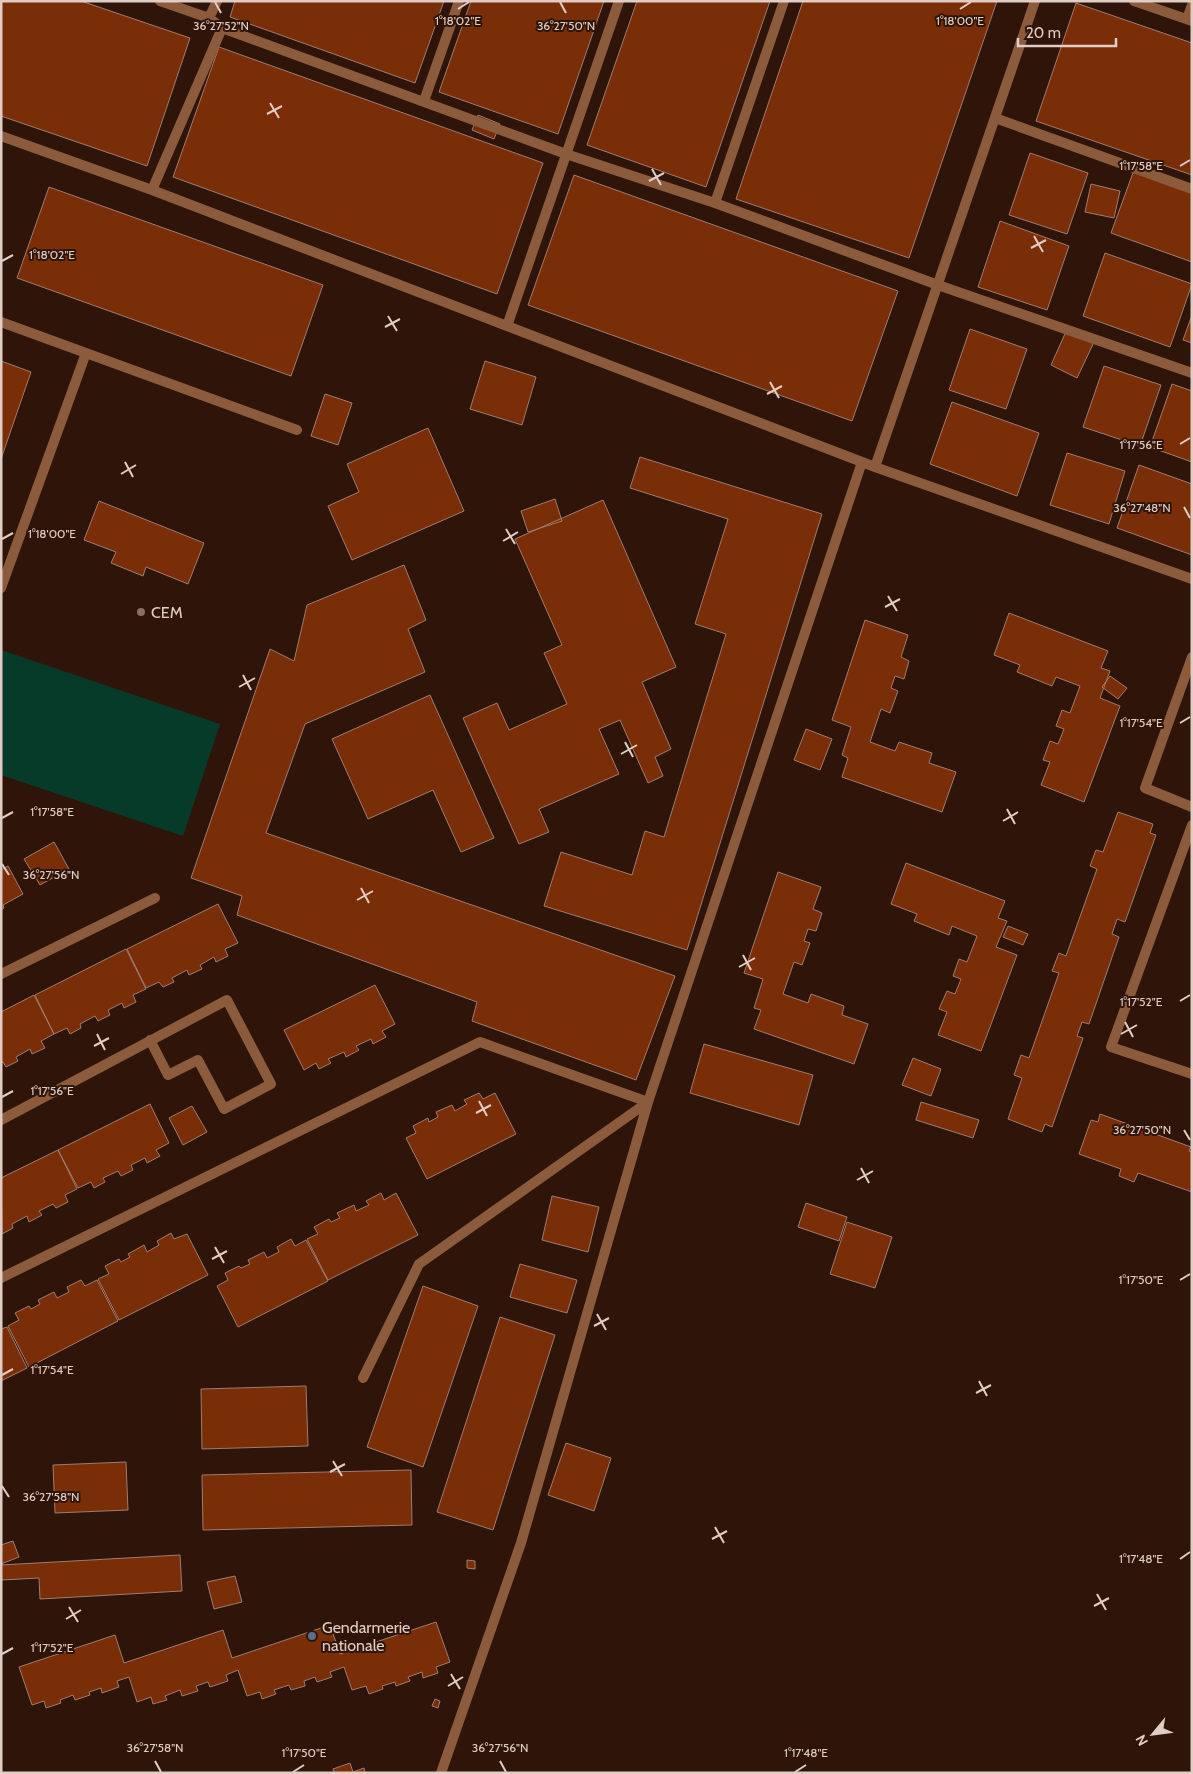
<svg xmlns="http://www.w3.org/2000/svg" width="1193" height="1774" font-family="Cabin,sans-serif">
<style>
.green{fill:#053b28}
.building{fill:#7a2e07;stroke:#9f7c6f}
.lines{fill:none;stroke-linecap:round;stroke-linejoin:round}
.service{stroke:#8c5b3c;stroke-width:10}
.minor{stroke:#8c5b3c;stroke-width:10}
.ticks{fill:none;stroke:#e0cdc5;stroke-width:2}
.education-dot{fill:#8d6e63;stroke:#2f1509;stroke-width:2}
.service-dot{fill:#5c6f8a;stroke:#2f1509;stroke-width:2}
.labels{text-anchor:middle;stroke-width:4;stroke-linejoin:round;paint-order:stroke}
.poi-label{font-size:16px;fill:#e0cdc5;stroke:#2f1509;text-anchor:start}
.ticks-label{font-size:12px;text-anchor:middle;fill:#e0cdc5;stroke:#2f1509;stroke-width:4;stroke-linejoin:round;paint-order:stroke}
</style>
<rect width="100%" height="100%" fill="#2f1509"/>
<path class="green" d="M 1,650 L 220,724 L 183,836 L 1,775 Z"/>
<path class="building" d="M 1,1 L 81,1 L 190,38 L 147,166 L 1,116 Z
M 235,1 L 444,1 L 415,83 L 230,17 Z
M 471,1 L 604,1 L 558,134 L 439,92 Z
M 637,1 L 770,1 L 706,187 L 587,145 Z
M 803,1 L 997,1 L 909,258 L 736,199 Z
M 1076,3 L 1192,43 L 1192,175 L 1036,121 Z
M 219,47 L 543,163 L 497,294 L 173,177 Z
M 478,115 L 500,124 L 494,139 L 472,130 Z
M 1030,153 L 1088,173 L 1067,234 L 1009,215 Z
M 1134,170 L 1192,191 L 1192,262 L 1111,233 Z
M 574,175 L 898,291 L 852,421 L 528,305 Z
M 1091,184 L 1120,191 L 1114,218 L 1085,212 Z
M 49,187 L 323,285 L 291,376 L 17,278 Z
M 1000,221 L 1069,246 L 1047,310 L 978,287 Z
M 1105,253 L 1192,284 L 1170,347 L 1083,316 Z
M 1192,315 L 1192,343 L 1183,340 Z
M 1068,327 L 1095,340 L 1077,378 L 1051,365 Z
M 970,329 L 1027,349 L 1006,409 L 949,390 Z
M 1,361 L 31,372 L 1,459 Z
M 485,361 L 536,377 L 522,425 L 470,409 Z
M 1104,366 L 1161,385 L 1140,446 L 1083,427 Z
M 1172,384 L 1192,391 L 1192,462 L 1150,447 Z
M 325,394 L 352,403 L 338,445 L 311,436 Z
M 952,402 L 1039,433 L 1017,496 L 930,464 Z
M 428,428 L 464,511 L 352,560 L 328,506 L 359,492 L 347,464 Z
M 1067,453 L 1125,471 L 1109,524 L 1050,505 Z
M 640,457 L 822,514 L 687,950 L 544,906 L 561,852 L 632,875 L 645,831 L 664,837 L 726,634 L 695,624 L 728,519 L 630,488 Z
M 1139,465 L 1192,484 L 1192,555 L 1117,528 Z
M 555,499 L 562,521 L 528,532 L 521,511 Z
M 603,500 L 676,667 L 642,682 L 671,749 L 655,757 L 663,776 L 648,783 L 620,720 L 599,729 L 619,774 L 539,809 L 549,832 L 519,844 L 463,718 L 497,703 L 509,730 L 567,704 L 544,653 L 562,645 L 515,539 Z
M 99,501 L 204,543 L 188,584 L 146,567 L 143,576 L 111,563 L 116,552 L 84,540 Z
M 404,565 L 426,620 L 408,629 L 425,672 L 305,724 L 266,833 L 675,976 L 636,1080 L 472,1021 L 477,1002 L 237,915 L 242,896 L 191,878 L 270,649 L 294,661 L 307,605 Z
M 1009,613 L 1108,651 L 1101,668 L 1110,671 L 1100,698 L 1120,706 L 1084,802 L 1041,785 L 1050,762 L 1043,760 L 1050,741 L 1058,744 L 1064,729 L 1056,726 L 1062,710 L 1070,713 L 1080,686 L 1056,677 L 1052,686 L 1017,672 L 1020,665 L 994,655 Z
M 865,620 L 908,635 L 901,657 L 909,661 L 904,679 L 895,676 L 891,688 L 898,691 L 890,713 L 881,709 L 870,742 L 895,751 L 899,742 L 932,753 L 929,763 L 956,772 L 942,812 L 842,777 L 848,758 L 842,755 L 851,727 L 832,720 Z
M 1110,676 L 1127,688 L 1118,699 L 1102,687 Z
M 430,695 L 494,838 L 461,852 L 433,790 L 368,819 L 332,739 Z
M 806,729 L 832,739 L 820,770 L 794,760 Z
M 1118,812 L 1153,824 L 1150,833 L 1156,835 L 1125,922 L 1117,919 L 1112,934 L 1119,937 L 1089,1024 L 1082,1022 L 1077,1036 L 1083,1038 L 1052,1127 L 1045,1124 L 1042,1132 L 1008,1119 L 1022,1078 L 1014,1075 L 1021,1055 L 1029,1058 L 1059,973 L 1052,971 L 1059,953 L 1066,956 L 1097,869 L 1090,866 L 1096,850 L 1103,852 Z
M 54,842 L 69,869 L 40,885 L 24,859 Z
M 906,863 L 1005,901 L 998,918 L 1007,921 L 996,947 L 1017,955 L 981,1051 L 938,1035 L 947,1012 L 939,1009 L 947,991 L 955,994 L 961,979 L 953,976 L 959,959 L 967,962 L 977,936 L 952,926 L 949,935 L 914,921 L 917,914 L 891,904 Z
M 8,866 L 23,894 L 3,905 L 4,908 L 1,910 L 1,870 Z
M 778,872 L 821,887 L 813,909 L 822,913 L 816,931 L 808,929 L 804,941 L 810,943 L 802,965 L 794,962 L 783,994 L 808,1003 L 811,994 L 844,1006 L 842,1015 L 868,1024 L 854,1064 L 754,1029 L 761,1010 L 754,1008 L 763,979 L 744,973 Z
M 218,904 L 238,943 L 225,949 L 228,956 L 216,962 L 214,957 L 200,965 L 202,969 L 189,975 L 187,970 L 172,978 L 174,982 L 163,987 L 159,982 L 146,988 L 127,949 Z
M 1008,926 L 1028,934 L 1023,945 L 1003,937 Z
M 126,949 L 146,989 L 133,995 L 136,1002 L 124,1008 L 122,1003 L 108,1010 L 110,1015 L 98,1021 L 95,1016 L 80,1024 L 81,1028 L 70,1034 L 67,1028 L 54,1034 L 35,995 Z
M 375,985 L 395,1024 L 382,1031 L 386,1037 L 373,1044 L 371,1039 L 356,1046 L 359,1050 L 346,1057 L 344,1052 L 328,1059 L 331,1063 L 319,1069 L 316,1063 L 304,1070 L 284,1030 Z
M 34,995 L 54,1034 L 41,1041 L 45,1048 L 32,1054 L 30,1049 L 16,1057 L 18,1061 L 6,1067 L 3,1062 L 1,1063 L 1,1012 Z
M 704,1044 L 813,1075 L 799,1125 L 690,1093 Z
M 913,1058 L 941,1069 L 931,1096 L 902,1085 Z
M 479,1093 L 483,1099 L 495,1093 L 516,1134 L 427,1179 L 406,1138 L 416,1133 L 413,1126 L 428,1118 L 429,1122 L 438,1117 L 436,1112 L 452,1105 L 455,1111 L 467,1104 L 464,1100 Z
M 921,1102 L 979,1120 L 973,1138 L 916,1120 Z
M 150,1104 L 169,1143 L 156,1150 L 160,1156 L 147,1163 L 145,1158 L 131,1165 L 133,1170 L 121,1176 L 118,1171 L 103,1178 L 105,1182 L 94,1188 L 91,1182 L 78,1188 L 58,1150 Z
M 192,1106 L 207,1132 L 183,1145 L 169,1118 Z
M 1100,1114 L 1191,1147 L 1189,1151 L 1192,1152 L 1192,1192 L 1138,1173 L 1134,1182 L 1119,1176 L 1121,1169 L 1079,1154 L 1091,1120 L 1098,1122 Z
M 58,1150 L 77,1189 L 65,1195 L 68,1202 L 56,1208 L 53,1204 L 39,1211 L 42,1215 L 29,1222 L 27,1216 L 12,1224 L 13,1228 L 2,1234 L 1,1178 Z
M 381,1193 L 384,1200 L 396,1193 L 418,1235 L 328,1280 L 307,1239 L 318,1234 L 314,1227 L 329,1219 L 331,1222 L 340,1218 L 337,1213 L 354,1205 L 356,1211 L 369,1205 L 366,1201 Z
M 552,1196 L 599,1207 L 588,1252 L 542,1240 Z
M 806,1203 L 847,1217 L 839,1241 L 798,1227 Z
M 847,1222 L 892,1237 L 875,1288 L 830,1274 Z
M 171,1233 L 174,1239 L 187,1234 L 208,1275 L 119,1320 L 98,1279 L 109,1274 L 105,1266 L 119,1259 L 121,1262 L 130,1257 L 128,1254 L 144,1245 L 147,1252 L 159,1245 L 157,1241 Z
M 291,1239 L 295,1246 L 306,1240 L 328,1281 L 238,1327 L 217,1286 L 228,1280 L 225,1273 L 239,1266 L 241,1268 L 250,1264 L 248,1260 L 264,1252 L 267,1258 L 279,1252 L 277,1247 Z
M 520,1264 L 577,1280 L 567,1313 L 510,1297 Z
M 81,1280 L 85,1286 L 97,1280 L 118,1321 L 29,1367 L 8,1326 L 19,1320 L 15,1313 L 29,1306 L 31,1309 L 40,1304 L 38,1300 L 54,1292 L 57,1298 L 69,1292 L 67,1287 Z
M 423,1286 L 478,1306 L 423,1467 L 367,1447 Z
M 500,1317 L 555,1335 L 493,1530 L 437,1512 Z
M 7,1327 L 27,1368 L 1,1381 L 1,1329 Z
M 306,1386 L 308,1446 L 202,1449 L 201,1389 Z
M 566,1443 L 611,1458 L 594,1511 L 548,1495 Z
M 126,1462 L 128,1510 L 55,1513 L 53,1465 Z
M 411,1470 L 412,1525 L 203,1530 L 202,1475 Z
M 13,1541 L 19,1557 L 1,1564 L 1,1545 Z
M 180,1555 L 182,1591 L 40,1599 L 39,1578 L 1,1580 L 1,1565 Z
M 467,1560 L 475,1561 L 475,1569 L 467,1568 Z
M 235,1576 L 242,1602 L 214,1609 L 207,1582 Z
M 436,1622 L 450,1662 L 436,1667 L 438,1673 L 423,1678 L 422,1672 L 408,1677 L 410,1681 L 396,1686 L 395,1682 L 382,1686 L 383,1689 L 369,1694 L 366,1686 L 352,1690 L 344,1667 L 330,1672 L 332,1677 L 317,1682 L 315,1677 L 304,1681 L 305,1686 L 291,1690 L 289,1685 L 274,1690 L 276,1694 L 262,1699 L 260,1692 L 247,1696 L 238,1670 L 226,1675 L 228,1681 L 210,1687 L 208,1682 L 196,1686 L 198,1691 L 182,1696 L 180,1690 L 165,1696 L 167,1700 L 153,1704 L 151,1697 L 137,1702 L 129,1677 L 117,1681 L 119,1687 L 102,1693 L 101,1688 L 89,1692 L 90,1695 L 75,1700 L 73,1695 L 60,1700 L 61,1703 L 46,1708 L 44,1701 L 32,1705 L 19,1667 L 115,1635 L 124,1663 L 223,1630 L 232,1658 L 330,1625 L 340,1654 Z
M 435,1699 L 440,1701 L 438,1708 L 432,1706 Z
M 350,1763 L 353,1772 L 364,1768 L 365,1773 L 334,1773 L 333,1769 Z"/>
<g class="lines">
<path class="service" d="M 1,322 L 297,430
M 1,588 L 86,353"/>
<path class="minor" d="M 160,1 L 209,18 L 217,1
M 1134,1 L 1192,21
M 209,18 L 222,28 L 566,154 L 715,203 L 938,285 L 1192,373
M 1187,19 L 1192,5
M 424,101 L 459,1
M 995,118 L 1192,189
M 1,136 L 152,190 L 875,467 L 1192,579
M 152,190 L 222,28
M 715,203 L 784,1
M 507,326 L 619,1
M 875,467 L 1035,1
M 1192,657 L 1145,788 L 1192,807
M 1192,825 L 1111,1047 L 1192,1074
M 1,974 L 155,898
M 1,1120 L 227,1000 L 271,1084 L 224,1109 L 198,1060 L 168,1075 L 150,1040
M 1,1278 L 480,1042 L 648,1102 L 419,1264 L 363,1378
M 441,1773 L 521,1543 L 648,1102 L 862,462"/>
</g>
<path class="ticks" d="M 215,2 L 221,13M 560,2 L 566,13M 458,9 L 469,2M 960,9 L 971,2M 270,103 L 279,118M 267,114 L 282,106M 1180,166 L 1190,160M 652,169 L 661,185M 649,181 L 664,173M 1034,236 L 1043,252M 1031,248 L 1046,240M 2,261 L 13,255M 388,316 L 397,331M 385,327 L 400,319M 770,382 L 779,398M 767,394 L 782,386M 1180,444 L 1190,438M 125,462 L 133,477M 121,474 L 136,465M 1184,507 L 1190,518M 506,529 L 515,544M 2,539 L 13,533M 503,541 L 518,532M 888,596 L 897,611M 885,607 L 900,599M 243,675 L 251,690M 239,687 L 255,678M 1180,723 L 1190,717M 625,742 L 633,757M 621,754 L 637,745M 1007,809 L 1015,824M 2,818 L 13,812M 1003,821 L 1018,812M 2,864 L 9,875M 361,888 L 369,903M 357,900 L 373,891M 743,955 L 751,970M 739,967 L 755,958M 1180,1001 L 1190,995M 1125,1022 L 1133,1037M 97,1034 L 105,1050M 1121,1034 L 1137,1025M 94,1046 L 109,1038M 2,1097 L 13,1091M 479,1101 L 487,1116M 476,1113 L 491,1105M 1184,1130 L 1190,1140M 861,1168 L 869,1183M 857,1180 L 873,1171M 215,1247 L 224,1263M 212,1259 L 227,1251M 1180,1280 L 1190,1274M 597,1314 L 606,1330M 594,1326 L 609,1318M 2,1375 L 13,1369M 979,1381 L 987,1396M 976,1393 L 991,1385M 333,1461 L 342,1476M 330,1472 L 345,1464M 2,1486 L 9,1497M 715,1527 L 724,1543M 712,1539 L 727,1531M 1180,1559 L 1190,1552M 1097,1594 L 1106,1610M 1094,1606 L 1109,1598M 69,1607 L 78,1622M 66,1619 L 81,1610M 2,1654 L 13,1648M 451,1674 L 460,1689M 448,1686 L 463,1677M 155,1761 L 161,1772M 500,1761 L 506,1772M 293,1772 L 304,1765M 795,1772 L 806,1765"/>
<circle class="education-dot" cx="141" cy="612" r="5"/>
<circle class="service-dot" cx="312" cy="1636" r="5"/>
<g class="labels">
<g class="poi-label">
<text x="151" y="618">CEM</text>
<text x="322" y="1633">Gendarmerie<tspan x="322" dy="18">nationale</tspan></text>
</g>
</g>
<g class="ticks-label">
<text x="458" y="25">1°18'02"E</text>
<text x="960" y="25">1°18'00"E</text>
<text x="221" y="30">36°27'52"N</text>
<text x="566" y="30">36°27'50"N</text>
<text x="1141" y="170">1°17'58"E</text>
<text x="52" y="259">1°18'02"E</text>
<text x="1141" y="449">1°17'56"E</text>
<text x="1142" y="512">36°27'48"N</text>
<text x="52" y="538">1°18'00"E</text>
<text x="1141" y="727">1°17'54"E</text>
<text x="52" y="816">1°17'58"E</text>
<text x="51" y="879">36°27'56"N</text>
<text x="1141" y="1006">1°17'52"E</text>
<text x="52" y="1095">1°17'56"E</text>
<text x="1142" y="1134">36°27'50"N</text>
<text x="1141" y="1284">1°17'50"E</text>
<text x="52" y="1374">1°17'54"E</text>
<text x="51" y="1501">36°27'58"N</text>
<text x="1141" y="1563">1°17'48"E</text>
<text x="52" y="1652">1°17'52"E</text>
<text x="155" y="1752">36°27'58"N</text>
<text x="500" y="1752">36°27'56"N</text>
<text x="304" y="1757">1°17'50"E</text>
<text x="806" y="1757">1°17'48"E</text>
</g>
<rect width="1193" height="1774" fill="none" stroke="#e0cdc5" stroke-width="5"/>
<g transform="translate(1153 1734) rotate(241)" stroke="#2f1509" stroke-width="4" paint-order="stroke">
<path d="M0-4L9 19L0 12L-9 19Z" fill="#e0cdc5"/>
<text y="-8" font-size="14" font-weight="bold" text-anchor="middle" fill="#e0cdc5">N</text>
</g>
<path d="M1018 38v8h98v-8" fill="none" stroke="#e0cdc5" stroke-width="2.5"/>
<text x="1026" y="38" font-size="15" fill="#e0cdc5" stroke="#2f1509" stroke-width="4" paint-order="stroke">20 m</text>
</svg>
